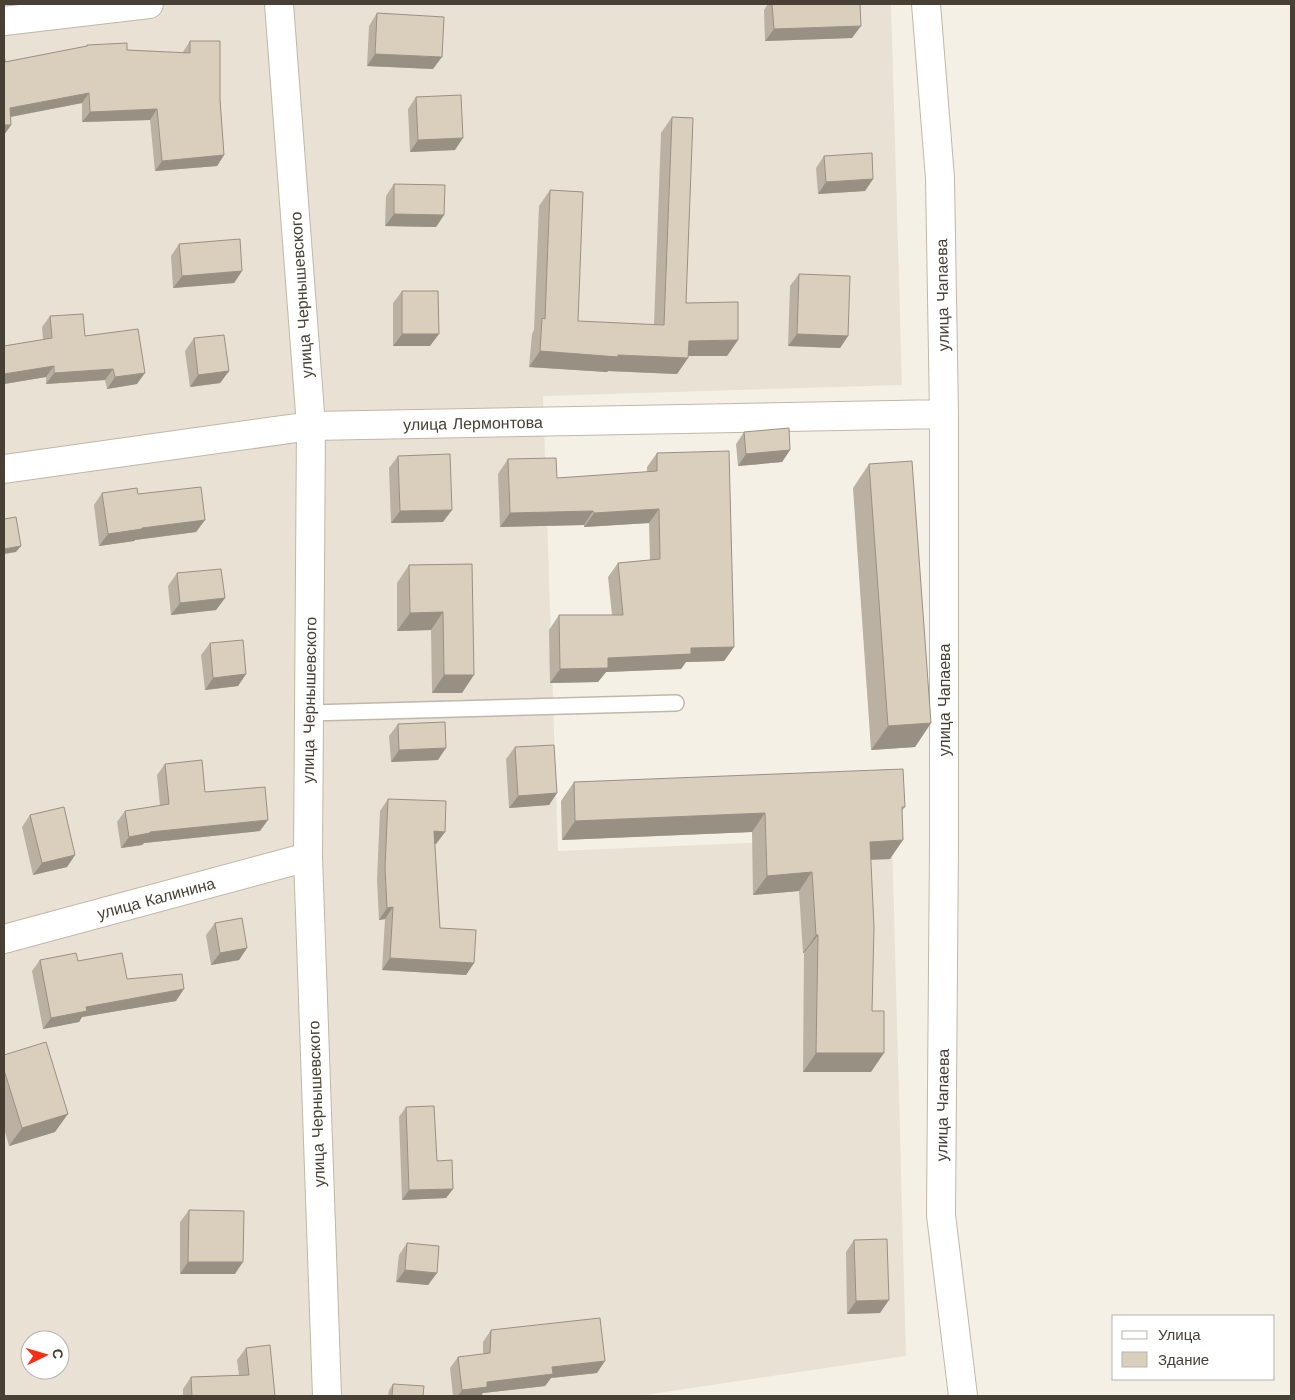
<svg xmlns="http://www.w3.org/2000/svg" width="1295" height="1400" font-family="'Work Sans',sans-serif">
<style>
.residential{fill:#e9e1d4;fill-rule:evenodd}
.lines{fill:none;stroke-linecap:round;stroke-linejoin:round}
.service-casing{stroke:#c1b7a8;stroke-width:18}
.minor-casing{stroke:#c1b7a8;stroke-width:30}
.service{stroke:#fff;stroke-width:15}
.minor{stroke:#fff;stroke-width:28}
.wall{fill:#bbb1a3}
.shaded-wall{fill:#999084}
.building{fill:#dacebd;stroke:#999084}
.labels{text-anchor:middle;stroke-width:4.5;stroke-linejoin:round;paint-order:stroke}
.street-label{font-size:16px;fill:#484035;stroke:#fff}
</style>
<rect width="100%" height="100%" fill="#f5f0e6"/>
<path class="residential" d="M 4,4 L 891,4 L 902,385 L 543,396 L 558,851 L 892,837 L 906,1356 L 638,1396 L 4,1396 ZM 30,1340 L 60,1340 L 60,1370 L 30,1370 Z"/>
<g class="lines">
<g class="service-casing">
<path id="service" d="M 310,713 L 676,703"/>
</g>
<g class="minor-casing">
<path id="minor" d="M 279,4 L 311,426 L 308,857 L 327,1396
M 926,4 L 940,178 L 944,414 L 944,844 L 941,1215 L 963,1396
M 4,21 L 149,4
M 4,469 L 311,426 L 944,414
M 4,939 L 308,857"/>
</g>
<use href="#service" class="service"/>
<use href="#minor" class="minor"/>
</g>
<path class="wall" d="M 768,4 L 860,4 L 852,38 L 765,41 L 764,10 Z
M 377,13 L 433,69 L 367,66 L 369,26 Z
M 190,41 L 220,100 L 224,155 L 217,166 L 155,171 L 150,120 L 82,122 L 82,103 L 11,117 L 11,125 L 4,135 L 5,62 L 86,47 L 87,45 L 127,50 L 183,53 L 183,52 Z
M 416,97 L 455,150 L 410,152 L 408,109 Z
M 672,117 L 686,303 L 738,340 L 727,356 L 688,356 L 688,358 L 677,374 L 608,371 L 607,372 L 529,367 L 532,334 L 534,330 L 539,206 L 550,190 L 578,321 L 654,325 L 661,133 Z
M 824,156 L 873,179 L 865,191 L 818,194 L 816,168 Z
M 394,184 L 444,215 L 436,227 L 385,226 L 386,196 Z
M 179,244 L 242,271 L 234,283 L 173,288 L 171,256 Z
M 799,274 L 848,336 L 840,348 L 788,346 L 790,286 Z
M 402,291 L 430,346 L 393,346 L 393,303 Z
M 50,316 L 85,336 L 137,384 L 107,389 L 105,380 L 46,384 L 46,377 L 4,384 L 4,346 L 43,340 L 42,327 Z
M 194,338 L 229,371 L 220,383 L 190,387 L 185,351 Z
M 744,432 L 790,450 L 782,462 L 738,466 L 736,444 Z
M 657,453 L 734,647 L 724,661 L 686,662 L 681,669 L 606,672 L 598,682 L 550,683 L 549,630 L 559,615 L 612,615 L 608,577 L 618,563 L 650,560 L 649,523 L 584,527 L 584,525 L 500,527 L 498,474 L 508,459 L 557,478 L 647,472 L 647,467 Z
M 398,456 L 443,522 L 391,523 L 389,468 Z
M 869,464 L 931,723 L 915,747 L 871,750 L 853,488 Z
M 102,493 L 138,494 L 205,520 L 196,532 L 135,540 L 134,541 L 99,546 L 94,505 Z
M 472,564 L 462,693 L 432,693 L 431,630 L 397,631 L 397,583 L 409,565 Z
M 177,573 L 225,598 L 216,610 L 171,615 L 168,586 Z
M 210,643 L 246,674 L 238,686 L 205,690 L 201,655 Z
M 398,724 L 438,760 L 391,762 L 389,736 Z
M 515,747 L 557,793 L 549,805 L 509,808 L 506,759 Z
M 165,764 L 205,792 L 260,831 L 144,843 L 142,845 L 121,848 L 117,822 L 125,811 L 160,806 L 157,775 Z
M 574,782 L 905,807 L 902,811 L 890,859 L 871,860 L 872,1011 L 871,1072 L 803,1072 L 804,953 L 803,953 L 799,891 L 753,895 L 752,832 L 562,840 L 561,801 Z
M 388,799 L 445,832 L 436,844 L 435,844 L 440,928 L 474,963 L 466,975 L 382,970 L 385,919 L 379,920 L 377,880 L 380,811 Z
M 30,815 L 75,855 L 67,867 L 33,875 L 22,827 Z
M 215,923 L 247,948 L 239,960 L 211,965 L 206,935 Z
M 40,960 L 78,961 L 127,979 L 176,1001 L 82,1017 L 79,1022 L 43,1029 L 32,971 Z
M 4,1055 L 55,1132 L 9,1146 L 4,1128 Z
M 406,1107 L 453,1189 L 446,1198 L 402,1200 L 399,1117 Z
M 189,1210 L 235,1274 L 180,1274 L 180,1222 Z
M 854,1240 L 880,1313 L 847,1314 L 846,1252 Z
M 407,1243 L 437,1273 L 428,1285 L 396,1282 L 399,1255 Z
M 491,1330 L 597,1373 L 551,1378 L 545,1386 L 483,1393 L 481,1396 L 453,1396 L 450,1368 L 458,1357 L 483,1354 L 483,1342 Z
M 246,1348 L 275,1396 L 183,1396 L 183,1389 L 191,1377 L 239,1375 L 237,1360 Z
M 393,1384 L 423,1396 L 388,1396 L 389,1390 Z"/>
<path class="shaded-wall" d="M 861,26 L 852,38 L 765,41 L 774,29 Z
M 375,54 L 442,57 L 433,69 L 367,66 Z
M 89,93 L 82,103 L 4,118 L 10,108 Z
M 157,109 L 150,120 L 82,122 L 90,112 Z
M 4,125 L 11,125 L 4,135 Z
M 463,138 L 455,150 L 410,152 L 418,140 Z
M 224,155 L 217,166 L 155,171 L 162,161 Z
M 873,179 L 865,191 L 818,194 L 826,182 Z
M 394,214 L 444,215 L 436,227 L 385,226 Z
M 242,271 L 234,283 L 173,288 L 182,276 Z
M 402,334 L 439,334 L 430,346 L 393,346 Z
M 797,334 L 848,336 L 840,348 L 788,346 Z
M 738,340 L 727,356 L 678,356 L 689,341 Z
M 540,351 L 618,355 L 688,358 L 677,374 L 608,371 L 607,372 L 529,367 Z
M 54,366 L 46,377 L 4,384 L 4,374 Z
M 113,369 L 105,380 L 46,384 L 54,373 Z
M 229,371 L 220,383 L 190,387 L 198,375 Z
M 145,373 L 137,384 L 107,389 L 115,377 Z
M 790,450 L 782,462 L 738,466 L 746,454 Z
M 659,509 L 649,523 L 584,527 L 594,513 Z
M 452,510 L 443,522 L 391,523 L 400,511 Z
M 593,511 L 584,525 L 500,527 L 510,513 Z
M 205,520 L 196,532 L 135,540 L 134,541 L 99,546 L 108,534 L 142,528 Z
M 21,546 L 16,552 L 4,554 L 4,549 Z
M 225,598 L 216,610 L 171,615 L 180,603 Z
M 443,612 L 431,630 L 397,631 L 410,613 Z
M 734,647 L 724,661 L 686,662 L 681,669 L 606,672 L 598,682 L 550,683 L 560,669 L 608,658 L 691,648 Z
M 246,674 L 238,686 L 205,690 L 213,678 Z
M 444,675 L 474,675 L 462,693 L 432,693 Z
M 931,723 L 915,747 L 871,750 L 888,726 Z
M 446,748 L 438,760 L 391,762 L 399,750 Z
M 557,793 L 549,805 L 509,808 L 518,796 Z
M 765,813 L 752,832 L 562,840 L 575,821 Z
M 268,820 L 260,831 L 144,843 L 142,845 L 121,848 L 129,837 L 150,832 Z
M 434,831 L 445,832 L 436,844 L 426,843 Z
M 903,840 L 890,859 L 857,860 L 870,842 Z
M 75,855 L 67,867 L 33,875 L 42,863 Z
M 812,872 L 799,891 L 753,895 L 767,876 Z
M 393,907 L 385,919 L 379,920 L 387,908 Z
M 816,935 L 818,935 L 804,953 L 803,953 Z
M 247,948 L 239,960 L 211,965 L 220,953 Z
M 390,958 L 474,963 L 466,975 L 382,970 Z
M 184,989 L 176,1001 L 82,1017 L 79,1022 L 43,1029 L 51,1018 L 86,1007 Z
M 816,1053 L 884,1053 L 871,1072 L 803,1072 Z
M 68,1114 L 55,1132 L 9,1146 L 22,1128 Z
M 453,1189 L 446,1198 L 402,1200 L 409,1190 Z
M 188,1262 L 243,1262 L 235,1274 L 180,1274 Z
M 405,1270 L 437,1273 L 428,1285 L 396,1282 Z
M 889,1300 L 880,1313 L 847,1314 L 856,1301 Z
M 605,1361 L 597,1373 L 551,1378 L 545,1386 L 483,1393 L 481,1396 L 458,1396 L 462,1390 L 487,1382 L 552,1367 Z"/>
<path class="building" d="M 772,4 L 860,4 L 861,26 L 774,29 Z
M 377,13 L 444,17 L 442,57 L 375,54 Z
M 190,41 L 220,41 L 220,100 L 224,155 L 162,161 L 157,109 L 90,112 L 89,93 L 10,108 L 11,125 L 4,125 L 4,59 L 5,59 L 5,62 L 87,46 L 87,45 L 127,43 L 127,50 L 190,53 Z
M 461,95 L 463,138 L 418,140 L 416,97 Z
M 672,117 L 693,118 L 686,303 L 738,302 L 738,340 L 689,341 L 688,358 L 618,355 L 618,357 L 540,351 L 542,318 L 545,319 L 550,190 L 583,192 L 578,321 L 664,325 Z
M 872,153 L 873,179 L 826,182 L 824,156 Z
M 394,184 L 445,185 L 444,215 L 394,214 Z
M 240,239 L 242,271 L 182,276 L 179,244 Z
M 799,274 L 850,276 L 848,336 L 797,334 Z
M 402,291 L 438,291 L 439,334 L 402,334 Z
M 83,314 L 85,336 L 138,329 L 145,373 L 115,377 L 113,369 L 54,373 L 54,366 L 4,374 L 4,346 L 52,338 L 50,316 Z
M 224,335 L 229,371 L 198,375 L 194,338 Z
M 789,428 L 790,450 L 746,454 L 744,432 Z
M 729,451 L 734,647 L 691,648 L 691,654 L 608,658 L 608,668 L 560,669 L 559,615 L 623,615 L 618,563 L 660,559 L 659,509 L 594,513 L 593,511 L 510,513 L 508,459 L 556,458 L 557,478 L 657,471 L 657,453 Z
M 450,454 L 452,510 L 400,511 L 398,456 Z
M 912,461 L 931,723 L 888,726 L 869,464 Z
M 201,487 L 205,520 L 142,528 L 142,529 L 108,534 L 102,493 L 137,488 L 138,494 Z
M 16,517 L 21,546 L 4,549 L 4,519 Z
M 472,564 L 474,675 L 444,675 L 443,612 L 410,613 L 409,565 Z
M 221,569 L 225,598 L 180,603 L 177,573 Z
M 243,640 L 246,674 L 213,678 L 210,643 Z
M 445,722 L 446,748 L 399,750 L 398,724 Z
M 554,745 L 557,793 L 518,796 L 515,747 Z
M 202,760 L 205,792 L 265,787 L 268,820 L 150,832 L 150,833 L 129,837 L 125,811 L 169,804 L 165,764 Z
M 903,769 L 905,807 L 902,807 L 903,840 L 870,842 L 874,927 L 872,1011 L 884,1011 L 884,1053 L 816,1053 L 818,935 L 816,935 L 812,872 L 767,876 L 765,813 L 575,821 L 574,782 Z
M 388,799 L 446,801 L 445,832 L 434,831 L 440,928 L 476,930 L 474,963 L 390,958 L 393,907 L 387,908 L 385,868 Z
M 64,807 L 75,855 L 42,863 L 30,815 Z
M 242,918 L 247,948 L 220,953 L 215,923 Z
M 76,953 L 78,961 L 122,953 L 127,979 L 182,974 L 184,989 L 86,1007 L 87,1011 L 51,1018 L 40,960 Z
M 46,1042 L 68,1114 L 22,1128 L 4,1070 L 4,1055 Z
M 434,1106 L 437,1161 L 452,1160 L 453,1189 L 409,1190 L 406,1107 Z
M 189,1210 L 244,1211 L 243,1262 L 188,1262 Z
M 887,1239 L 889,1300 L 856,1301 L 854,1240 Z
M 407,1243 L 439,1246 L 437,1273 L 405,1270 Z
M 600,1318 L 605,1361 L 552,1367 L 553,1374 L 487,1382 L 487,1387 L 462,1390 L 458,1357 L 490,1353 L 491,1330 Z
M 270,1345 L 275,1396 L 192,1396 L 191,1377 L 249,1375 L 246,1348 Z
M 393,1384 L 424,1386 L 423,1396 L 392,1396 Z"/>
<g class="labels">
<g class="street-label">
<text transform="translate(301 295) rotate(-94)" y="6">улица Чернышевского</text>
<text transform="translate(942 295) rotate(-91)" y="6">улица Чапаева</text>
<text transform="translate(473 423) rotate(-1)" y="6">улица Лермонтова</text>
<text transform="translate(309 700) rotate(-89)" y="6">улица Чернышевского</text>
<text transform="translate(944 700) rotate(-90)" y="6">улица Чапаева</text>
<text transform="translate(156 898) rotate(-15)" y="6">улица Калинина</text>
<text transform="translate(316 1104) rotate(-92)" y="6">улица Чернышевского</text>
<text transform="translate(942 1105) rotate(-89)" y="6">улица Чапаева</text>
</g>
</g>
<rect width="1295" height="1400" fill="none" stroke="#484035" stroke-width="10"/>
<rect x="1112" y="1315" width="162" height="65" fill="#ffffff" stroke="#b6b3ae"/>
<rect x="1122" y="1331" width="25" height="8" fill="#ffffff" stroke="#b6b3ae"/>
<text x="1158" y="1340" font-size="15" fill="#484035">Улица</text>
<rect x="1122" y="1352" width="25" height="15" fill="#dacebd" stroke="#b6b3ae"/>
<text x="1158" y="1365" font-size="15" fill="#484035">Здание</text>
<g transform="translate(45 1355) rotate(85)"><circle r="24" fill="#ffffff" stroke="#b6b3ae"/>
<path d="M0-4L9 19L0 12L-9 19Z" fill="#ff2c13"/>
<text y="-8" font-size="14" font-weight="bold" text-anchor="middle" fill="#484035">С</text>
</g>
</svg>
